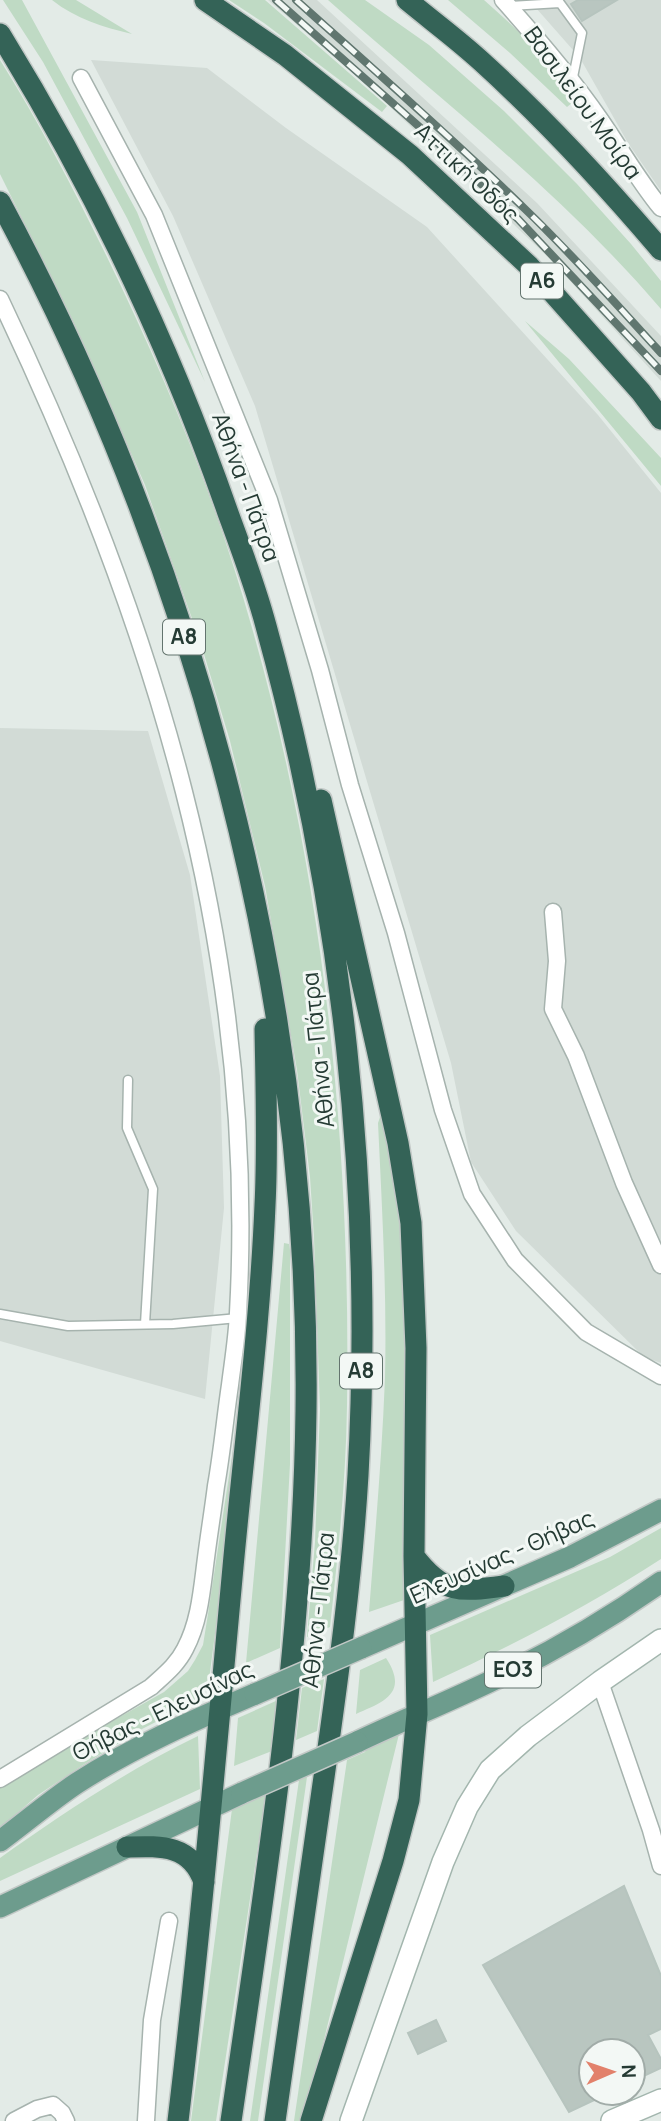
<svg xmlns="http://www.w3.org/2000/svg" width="661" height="2121" font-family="Manrope,sans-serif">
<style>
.built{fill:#d2dbd6}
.green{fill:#bfdac4}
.building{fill:#b9c6c0;stroke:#b6c4be;stroke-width:2}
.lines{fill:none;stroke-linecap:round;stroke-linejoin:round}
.lane-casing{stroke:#a6b3ae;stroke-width:11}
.street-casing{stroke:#a6b3ae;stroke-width:19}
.secondary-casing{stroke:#a3b6ae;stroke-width:24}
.primary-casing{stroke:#c2c8c6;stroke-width:24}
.highway-casing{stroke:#c2c8c6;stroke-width:24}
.lane{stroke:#fff;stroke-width:8}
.street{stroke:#fff;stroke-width:16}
.secondary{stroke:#fff;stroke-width:21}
.primary{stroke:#6d9c8d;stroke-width:21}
.highway{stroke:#346357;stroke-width:21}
.rail-casing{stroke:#60766f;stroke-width:8}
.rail{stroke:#f3f8f5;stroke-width:5;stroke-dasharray:16;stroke-linecap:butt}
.primary-bridge-casing{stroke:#c2c8c6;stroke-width:24;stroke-linecap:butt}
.primary-bridge{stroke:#6d9c8d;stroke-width:21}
.labels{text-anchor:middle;stroke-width:6;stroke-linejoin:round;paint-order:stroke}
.shield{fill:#f3f8f5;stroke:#63746e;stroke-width:2}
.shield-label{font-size:21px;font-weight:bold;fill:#253b34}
.street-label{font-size:23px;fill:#253b34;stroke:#f3f8f5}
</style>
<rect width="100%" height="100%" fill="#e3ebe7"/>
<path class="built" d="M 268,0 L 317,0 L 537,203 L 661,336 L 661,381 L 552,261 L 365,83 Z
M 529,0 L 661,0 L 661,191 L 628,143 L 580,58 Z
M 91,60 L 207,68 L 286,128 L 427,227 L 598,415 L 661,493 L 661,1363 L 644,1357 L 516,1231 L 471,1162 L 451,1063 L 255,406 L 173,216 Z
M 0,728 L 148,731 L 190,875 L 220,1076 L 224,1208 L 205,1399 L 0,1341 Z"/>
<path class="green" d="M 3,0 L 22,0 L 137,212 L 205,382 L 127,218 L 43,62 Z
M 52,0 L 76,0 L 132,34 C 103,27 76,19 52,0 Z
M 229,0 L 265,0 L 387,106 L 382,112 L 264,23 Z
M 328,0 L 365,0 L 429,45 L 504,111 L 577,184 L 631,244 L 661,281 L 661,309 C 562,193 442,101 328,0 Z
M 448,0 L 484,0 C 514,27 558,65 572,103 L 567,107 L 510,53 Z
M 0,60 C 39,122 73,188 106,255 C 164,374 216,499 252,628 C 324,880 351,1144 347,1406 C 346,1480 338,1554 330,1627 L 307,1637 L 315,1542 L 320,1409 L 314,1238 L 310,1177 L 297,1070 L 265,886 L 230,741 L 201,644 L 145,485 L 74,323 L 0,174 Z
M 525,321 L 569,359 L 661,458 L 661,486 Z
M 380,1117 L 387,1120 L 403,1224 L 407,1292 L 404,1600 L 369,1612 C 375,1534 382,1456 385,1378 C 387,1293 382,1208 378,1123 Z
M 284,1243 L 289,1244 L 290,1250 L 290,1464 L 280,1648 L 246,1663 Z
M 244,1409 L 209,1680 L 202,1694 L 193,1703 L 142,1729 L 83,1765 L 38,1795 L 0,1828 L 0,1788 L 13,1777 L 164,1692 L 188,1671 L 195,1660 L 203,1645 L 208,1614 L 237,1423 Z
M 661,1528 L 661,1559 C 589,1606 511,1646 433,1682 L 430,1635 L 610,1557 Z
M 386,1658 C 409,1693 384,1702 356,1714 L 360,1670 Z
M 324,1679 L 317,1731 L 296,1740 L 302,1688 Z
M 278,1700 L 272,1751 L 234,1766 L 238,1718 Z
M 400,1730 L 304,2121 L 294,2121 L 347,1760 L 365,1752 L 369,1743 Z
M 198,1736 L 200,1789 L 0,1881 L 0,1858 C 63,1813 128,1770 198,1736 Z
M 307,1777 L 258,2121 L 250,2121 L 299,1780 Z
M 266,1794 L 216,2121 L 191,2121 L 232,1809 Z"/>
<path class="building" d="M 578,0 L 617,0 L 582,21 L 571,4 Z
M 624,1886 L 661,1976 L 661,2029 L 648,2035 L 661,2059 L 661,2068 L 633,2081 L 633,2051 L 591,2051 L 591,2093 L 609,2093 L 569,2112 L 483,1965 Z
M 436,2020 L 446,2041 L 418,2054 L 408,2033 Z"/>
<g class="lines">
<g class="lane-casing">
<path id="lane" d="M 510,6 L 560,3 L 582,33 L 572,82
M 128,1080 L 127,1128 L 153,1189 L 145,1324
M 0,1314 L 68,1326 L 173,1324 L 238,1318"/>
</g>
<g class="street-casing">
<path id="street" d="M 503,0 C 537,38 570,76 599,118 C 620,148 638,180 661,208
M 81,78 L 154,215 L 269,500 L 320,670 L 350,785 L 396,933 L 443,1110 L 472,1194 L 515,1260 L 586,1332 L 661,1376
M 0,299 C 153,620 258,953 238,1313 C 237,1337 233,1361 230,1385 C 225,1419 222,1452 216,1486 C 213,1510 209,1534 206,1558 C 202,1588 200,1621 185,1649 C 177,1665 164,1675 151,1687 L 0,1779
M 553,912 L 557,961 L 553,1009 L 576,1056 L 624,1183 L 661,1265
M 600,1682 L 651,1830 L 661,1866
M 14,2121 L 37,2109 L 53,2105 L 62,2113 L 66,2121
M 146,2121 L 152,2020 L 169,1921"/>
</g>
<g class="secondary-casing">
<path id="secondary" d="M 351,2121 L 443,1862 L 467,1807 L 490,1770 L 528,1736 L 600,1682 L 661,1640
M 612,2121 L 661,2100"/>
</g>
<g class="primary-casing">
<path id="primary" d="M 361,1648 L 570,1557 L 661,1510
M 357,1742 C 401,1721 445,1703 489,1682 C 549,1654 607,1620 661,1582
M 0,1841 C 26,1822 50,1801 77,1783 C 133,1747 194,1720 255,1694
M 0,1907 L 242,1793"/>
</g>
<g class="highway-casing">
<path id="highway" d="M 205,0 L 285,55 L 410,155 L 529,266 L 641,392 L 661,419
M 407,0 C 431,20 457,39 481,61 C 546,120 605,184 661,250
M 0,34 C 93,185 170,346 228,513 C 242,551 256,588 266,626 C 342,901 374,1191 358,1475 C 352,1577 338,1677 324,1777 C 308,1892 291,2006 275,2121
M 0,202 C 196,566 311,997 306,1411 C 303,1649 265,1886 231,2121
M 414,1556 C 443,1594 459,1592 504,1586
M 127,1847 C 160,1846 191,1844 204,1882
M 178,2121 C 200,1937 216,1752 233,1567 C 244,1447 260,1326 265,1205 C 268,1146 266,1088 265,1029
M 311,2121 L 393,1861 L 409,1800 L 417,1714 L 414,1556 L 416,1348 L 411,1223 L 398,1143 L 321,800"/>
</g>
<use href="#lane" class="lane"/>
<use href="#street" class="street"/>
<use href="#secondary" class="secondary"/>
<use href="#primary" class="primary"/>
<use href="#highway" class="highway"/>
<g class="rail-casing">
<path id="rail" d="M 276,0 L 449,153 L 518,219 L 661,371
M 296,0 C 373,69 451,137 525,209 C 573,255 617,305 661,353"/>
</g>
<use href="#rail" class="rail"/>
<g class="primary-bridge-casing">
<path id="primary-bridge" d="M 255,1694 L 361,1648
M 242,1793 L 357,1742"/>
</g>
<use href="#primary-bridge" class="primary-bridge"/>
</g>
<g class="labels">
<g class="shield">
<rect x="521" y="263.5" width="42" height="35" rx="5"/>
<rect x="163" y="619.5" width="42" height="35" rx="5"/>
<rect x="340" y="1353.5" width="42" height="35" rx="5"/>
<rect x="485" y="1652.5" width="56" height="35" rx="5"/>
</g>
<g class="shield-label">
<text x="542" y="288">Α6</text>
<text x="184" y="644">Α8</text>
<text x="361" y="1378">Α8</text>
<text x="513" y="1677">ΕΟ3</text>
</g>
<g class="street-label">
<text transform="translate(583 103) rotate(54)" y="8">Βασιλείου Μοίρα</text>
<text transform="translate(467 173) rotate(43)" y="8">Αττική Οδός</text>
<text transform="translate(246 487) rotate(70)" y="8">Αθήνα - Πάτρα</text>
<text transform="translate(318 1050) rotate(-96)" y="8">Αθήνα - Πάτρα</text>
<text transform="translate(502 1557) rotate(-24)" y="8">Ελευσίνας - Θήβας</text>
<text transform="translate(318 1610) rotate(-84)" y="8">Αθήνα - Πάτρα</text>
<text transform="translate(163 1711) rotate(-26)" y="8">Θήβας - Ελευσίνας</text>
</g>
</g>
<g transform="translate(612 2072) rotate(88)"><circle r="33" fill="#f3f8f5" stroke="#a1aca8" stroke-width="2"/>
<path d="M0-5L12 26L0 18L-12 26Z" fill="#e2816b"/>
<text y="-10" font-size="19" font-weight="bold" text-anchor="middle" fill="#253b34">N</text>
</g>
</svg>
